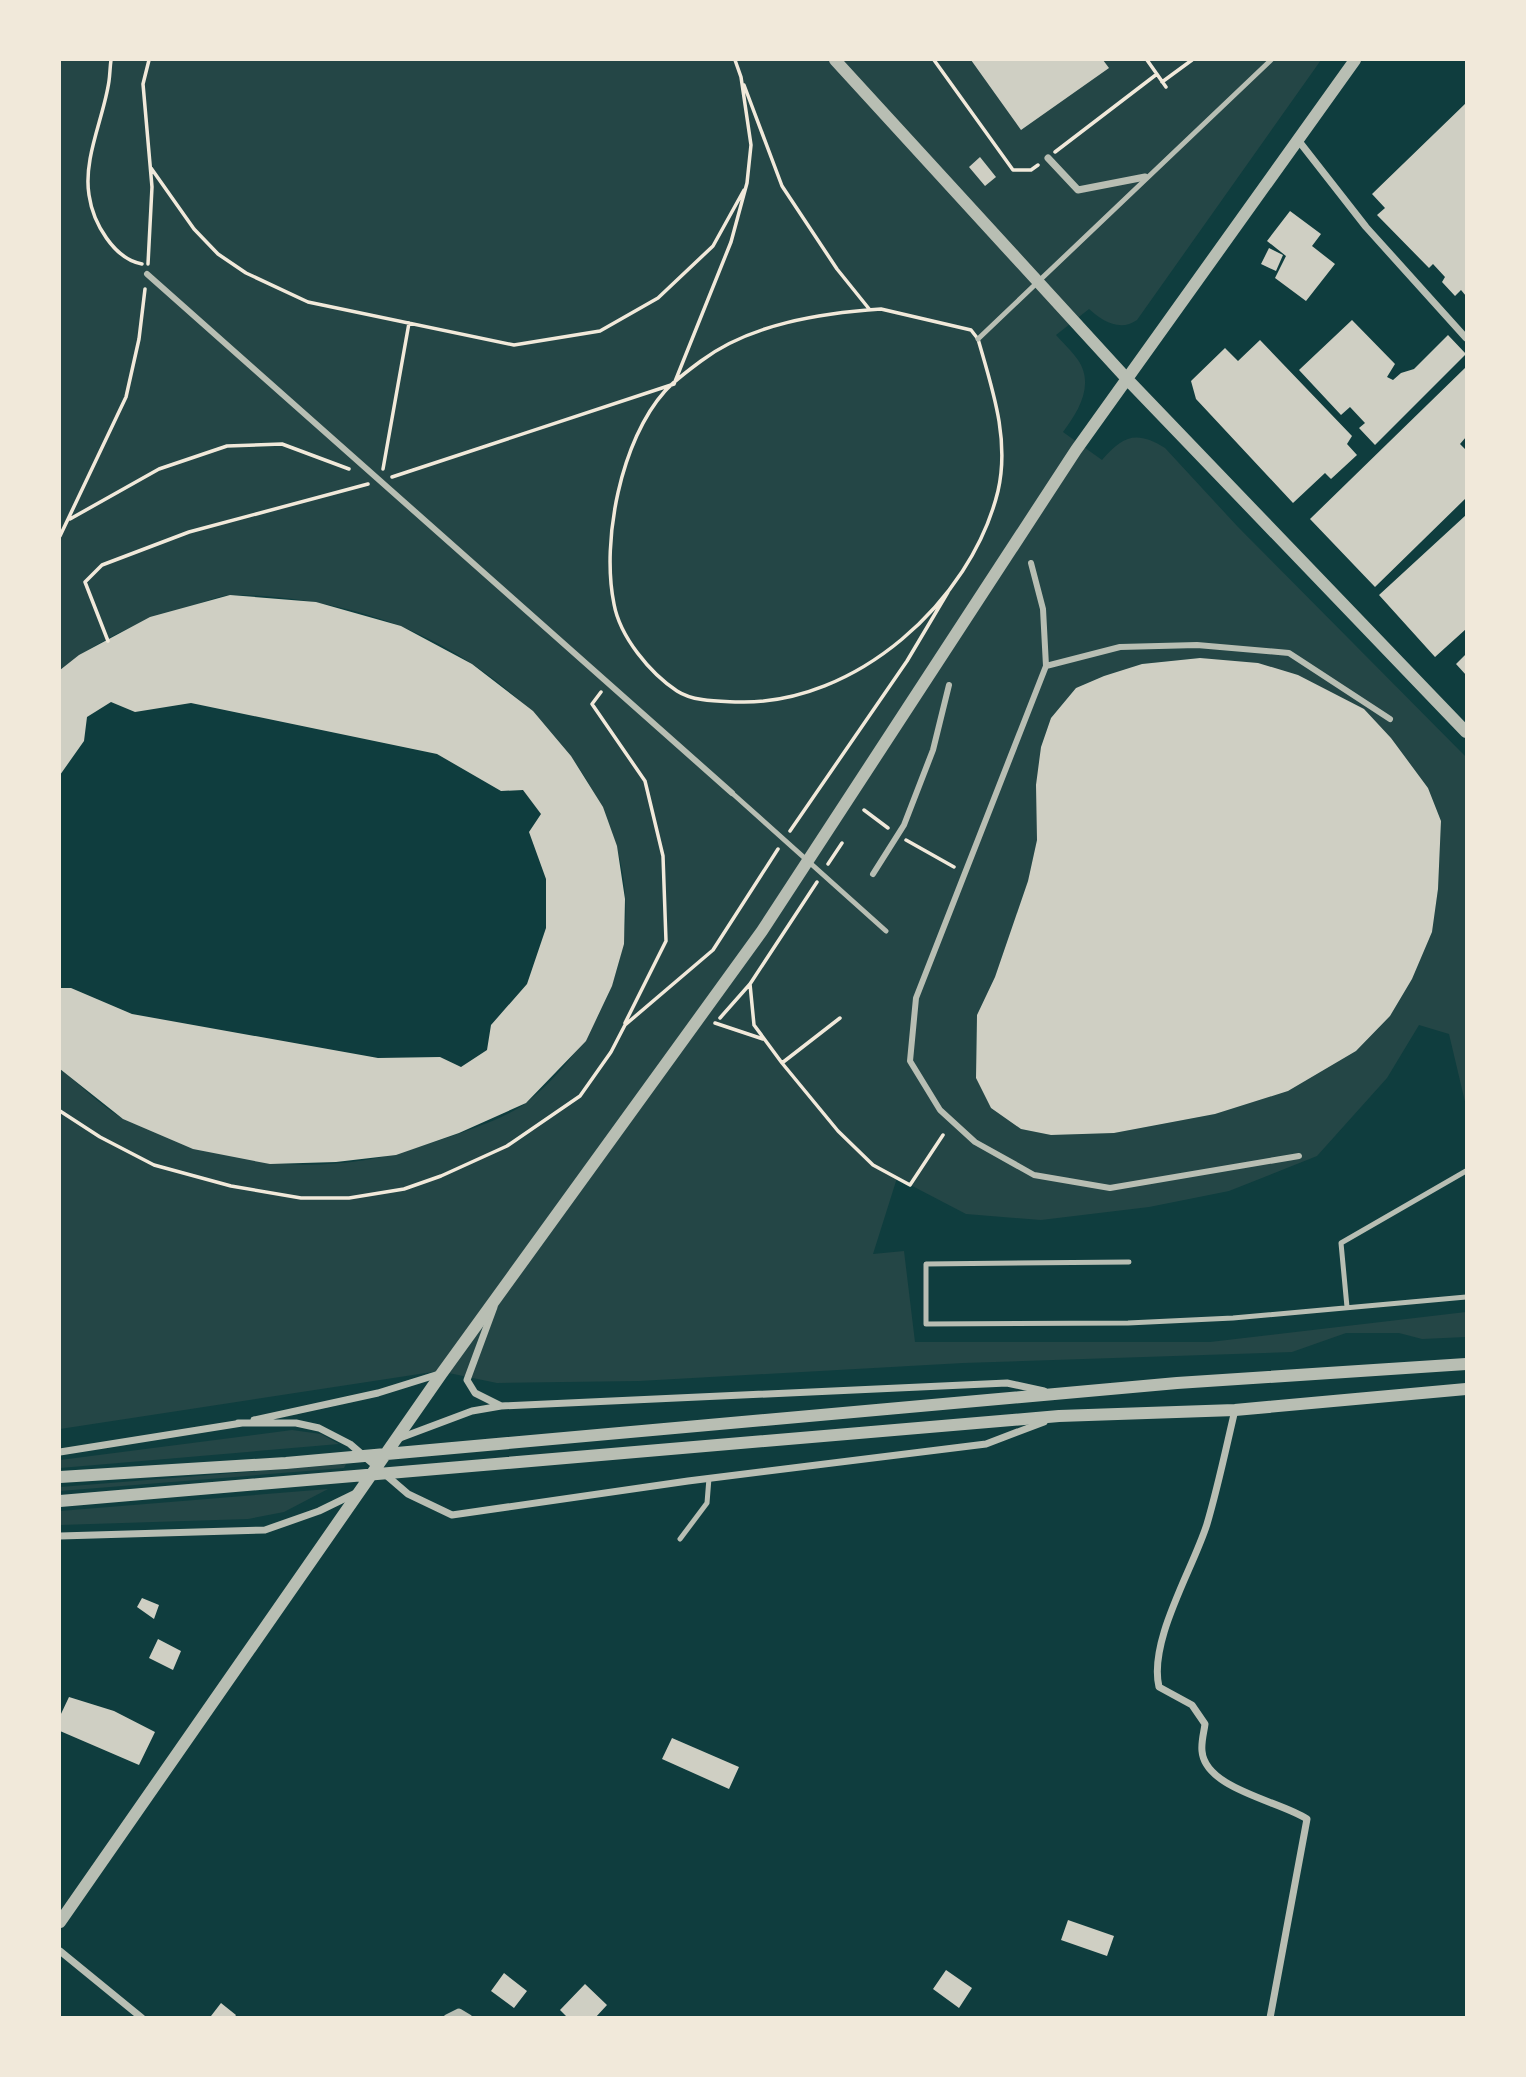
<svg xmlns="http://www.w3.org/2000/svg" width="1526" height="2077" font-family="Manrope,sans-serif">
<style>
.green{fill:#244646;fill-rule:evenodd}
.building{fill:#cfcfc3}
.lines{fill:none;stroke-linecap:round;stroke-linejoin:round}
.path{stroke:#f1e9da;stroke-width:3.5}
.service{stroke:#b8beb3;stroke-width:5}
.pedestrian{stroke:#b8beb3;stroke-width:6}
.minor{stroke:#b8beb3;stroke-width:7}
.tertiary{stroke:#b8beb3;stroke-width:12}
</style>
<rect width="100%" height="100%" fill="#0f3d3e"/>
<path class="green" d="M 60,60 L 1321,60 L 1137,320 C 1120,332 1102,321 1089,309 L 1056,335 C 1063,343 1072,351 1078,360 C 1095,385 1078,412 1063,432 L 1102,460 C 1123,436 1136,430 1165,448 L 1238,527 L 1466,757 L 1466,1106 L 1449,1034 L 1419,1025 L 1387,1078 L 1317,1156 L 1229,1191 L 1149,1207 L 1041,1220 L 966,1214 L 897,1178 L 873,1254 L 904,1251 L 915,1342 L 1210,1342 L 1466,1312 L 1466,1337 L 1422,1339 L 1399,1333 L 1346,1333 L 1292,1352 L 963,1363 L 639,1381 L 497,1383 L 439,1371 L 60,1429 L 60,1069 C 80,1084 101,1107 124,1119 C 140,1127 162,1131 180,1136 C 209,1145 242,1161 272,1163 C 319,1168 375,1162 418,1147 C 446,1138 507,1119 527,1102 C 569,1069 602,1020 617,969 C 661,820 530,677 400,626 C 350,606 288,595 234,595 C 222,595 209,600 198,604 C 148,617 100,638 60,670 ZM 1200,658 L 1298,675 L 1364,710 L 1391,738 L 1428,788 L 1441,821 L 1438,889 L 1432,932 L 1412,979 L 1390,1016 L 1356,1051 L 1288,1091 L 1215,1114 L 1114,1133 L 1051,1135 L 1021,1129 L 991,1108 L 976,1078 L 977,1015 L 995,977 L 1028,881 L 1037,840 L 1041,747 L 1051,718 L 1076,688 L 1104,676 L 1142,664 Z
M 292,1430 L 321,1434 L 339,1444 L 60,1468 L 60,1460 Z
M 346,1464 L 344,1468 L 60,1491 L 60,1487 Z
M 328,1489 L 284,1512 L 248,1519 L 60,1525 L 60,1511 Z"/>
<path class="building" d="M 971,60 L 1103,60 L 1109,68 L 1021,130 Z
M 1466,103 L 1466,296 L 1461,290 L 1455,296 L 1442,282 L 1445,277 L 1433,264 L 1429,268 L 1377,215 L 1385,208 L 1372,194 Z
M 980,157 L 996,177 L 985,186 L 969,167 Z
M 1290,211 L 1321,234 L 1312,246 L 1335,264 L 1306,301 L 1275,278 L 1286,256 L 1267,241 Z
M 1269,248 L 1283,255 L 1276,271 L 1261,264 Z
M 1352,320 L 1395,364 L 1387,377 L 1393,380 L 1401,373 L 1414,369 L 1448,335 L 1466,354 L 1375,445 L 1359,428 L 1365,423 L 1350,407 L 1341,415 L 1299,370 Z
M 1260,340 L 1352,436 L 1347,444 L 1357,455 L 1331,479 L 1325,473 L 1293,503 L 1196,399 L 1191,381 L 1225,348 L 1238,361 Z
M 1466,367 L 1466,437 L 1460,444 L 1466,450 L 1466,498 L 1375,587 L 1310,519 Z
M 1466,515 L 1466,629 L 1435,657 L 1379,595 Z
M 230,595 L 316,602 L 401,626 L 472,664 L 533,711 L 571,756 L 603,807 L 617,846 L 625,899 L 624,944 L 612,986 L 586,1041 L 526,1103 L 459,1133 L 396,1155 L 336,1162 L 270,1164 L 193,1149 L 123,1119 L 60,1069 L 60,988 L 71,988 L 132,1014 L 378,1058 L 440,1057 L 461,1067 L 487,1050 L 491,1025 L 527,984 L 546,928 L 546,879 L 529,832 L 541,814 L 523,790 L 501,791 L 437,754 L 191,703 L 135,712 L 111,702 L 87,717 L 84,741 L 60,775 L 60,670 L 79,655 L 150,617 Z
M 1466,654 L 1466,675 L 1456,664 Z
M 1200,658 L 1258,663 L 1298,675 L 1364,709 L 1391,738 L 1428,788 L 1441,821 L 1438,889 L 1432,932 L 1412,979 L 1390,1016 L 1356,1051 L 1288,1091 L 1215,1114 L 1114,1133 L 1051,1135 L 1021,1129 L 991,1108 L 976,1078 L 977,1015 L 995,977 L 1028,881 L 1037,840 L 1036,785 L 1041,747 L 1051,718 L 1076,688 L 1104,676 L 1142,664 Z
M 142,1598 L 159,1605 L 154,1619 L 137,1607 Z
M 158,1639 L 181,1651 L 173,1670 L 149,1658 Z
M 69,1697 L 114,1711 L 155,1732 L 139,1765 L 60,1731 L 60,1716 Z
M 672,1738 L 739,1767 L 729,1789 L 662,1759 Z
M 1068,1920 L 1114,1936 L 1107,1956 L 1061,1940 Z
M 946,1970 L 972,1988 L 959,2008 L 933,1989 Z
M 504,1973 L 527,1991 L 514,2008 L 491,1991 Z
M 585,1984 L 607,2005 L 595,2018 L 568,2018 L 560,2010 Z
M 221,2003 L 236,2015 L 234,2018 L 211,2016 Z"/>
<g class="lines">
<path class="path" d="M 111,60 C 110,67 110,74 109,81 C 104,117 83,158 89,195 C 93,223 114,259 142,264
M 735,60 L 741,77
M 934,60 L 1013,170 L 1031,170 L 1038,165
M 1147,60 L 1166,87
M 741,77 L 751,145 L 747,183
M 1162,82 L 1192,60
M 744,85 L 782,186 L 837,269 L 870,310
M 1055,152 L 1157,74
M 151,168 L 194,229 L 218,254 L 246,273 L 308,302 L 514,345 L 600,331 L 658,298 L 713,246 L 744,190
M 148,264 L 152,187 L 143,84 L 149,60
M 881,309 L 971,330 L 978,339 C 992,388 1010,439 998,491 C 971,602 855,705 739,702 C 719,701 694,702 677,691 C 650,673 620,637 614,604 C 601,541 621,440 665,391 C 675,380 689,370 701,361 C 750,324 821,313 881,309 Z
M 383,469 L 409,323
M 392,477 L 674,384 L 731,242 L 747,183
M 70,519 L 159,469 L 227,446 L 282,444 L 349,469
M 60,536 L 126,397 L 139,339 L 145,289
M 108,641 L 85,582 L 102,565 L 189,532 L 368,484
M 601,692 L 592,704 L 645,781 L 663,856 L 666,941 L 625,1023
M 864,810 L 888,828
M 790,831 L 907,661 L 948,592
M 906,840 L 954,867
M 828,864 L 842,843
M 750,984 L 754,1025 L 782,1063 L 838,1131 L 873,1165 L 910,1185 L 943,1135
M 720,1018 L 750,984 L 817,882
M 715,1023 L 763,1039
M 782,1063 L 840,1018
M 60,1111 L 100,1137 L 154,1165 L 231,1186 L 301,1198 L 349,1198 L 404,1189 L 441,1176 L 507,1146 L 580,1096 L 611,1052 L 625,1025 L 713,950 L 778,849"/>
<path class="service" d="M 978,339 L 1271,60
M 732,793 L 886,931
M 1129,1262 L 926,1264 L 926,1324 L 1128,1323 L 1233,1318 L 1466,1297
M 1347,1307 L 1341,1243 L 1466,1171
M 680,1539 L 707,1503 L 709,1478"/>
<path class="pedestrian" d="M 147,274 L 732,793
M 1031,563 L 1043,609 L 1046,666 L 916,998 L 910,1061 L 940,1110 L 975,1142 L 1034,1175 L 1110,1188 L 1299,1156
M 1046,666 L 1120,647 L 1197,645 L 1289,653 L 1390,719
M 873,874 L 904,825 L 933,750 L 949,685"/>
<path class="minor" d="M 1298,140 L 1366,227 L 1466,338
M 1048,158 L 1078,190 L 1145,177
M 494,1307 L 467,1380 L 475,1393 L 501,1406 L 1007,1383 L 1044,1391
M 1235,1410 C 1226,1448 1218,1487 1207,1524 C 1193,1569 1148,1641 1159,1687 L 1192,1705 L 1205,1724 C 1204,1732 1201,1742 1202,1751 C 1205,1789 1280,1801 1307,1819 L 1270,2018
M 254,1420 L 378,1393 L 439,1374
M 238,1423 L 296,1423 L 319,1428 L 350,1444 L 408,1494 L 452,1515 L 688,1481 L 986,1444 L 1044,1422
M 400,1438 L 472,1411 L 501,1406
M 60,1452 L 242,1423
M 60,1536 L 265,1530 L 319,1511 L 356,1493
M 60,1951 L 142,2018
M 447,2018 L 459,2012 L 469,2018"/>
<path class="tertiary" d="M 835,60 L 1127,379 L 1466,732
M 60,1477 L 286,1463 L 1177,1383 L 1466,1364
M 60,1501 L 1059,1416 L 1235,1410 L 1466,1389
M 60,1922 L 442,1373 L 762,931 L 1076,450 L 1355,60"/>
</g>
<rect width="1526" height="2077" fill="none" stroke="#f1e9da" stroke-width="122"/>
</svg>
